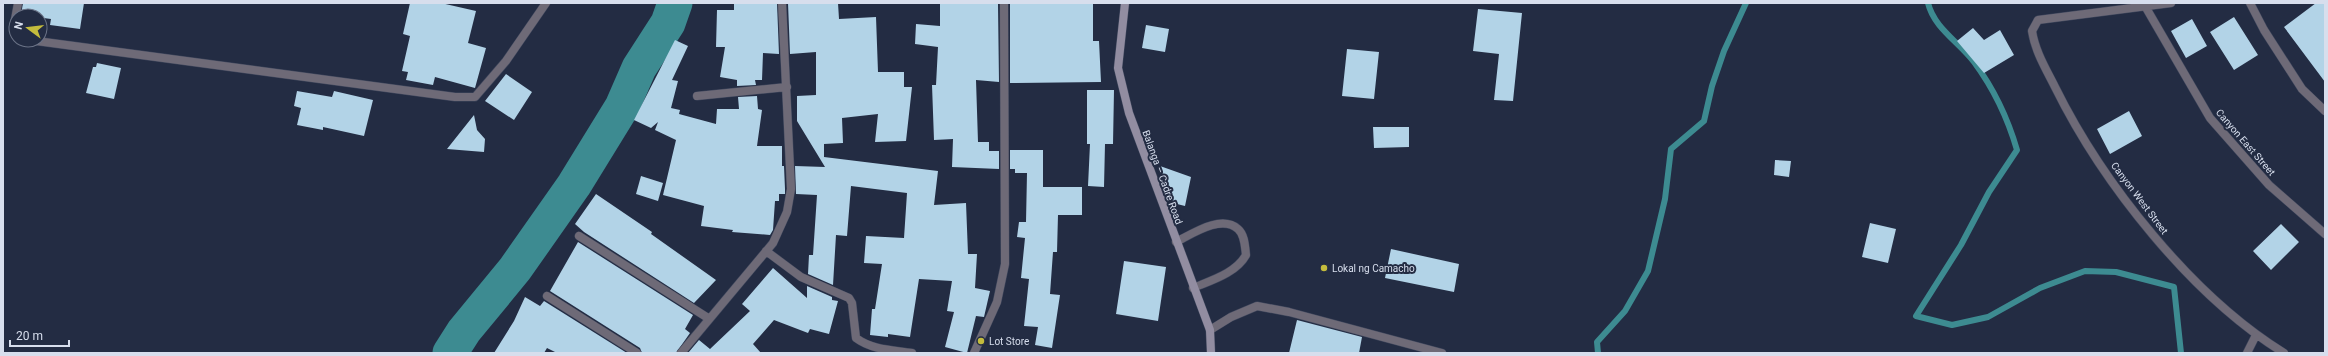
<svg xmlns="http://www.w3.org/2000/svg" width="2328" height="356" font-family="Roboto,sans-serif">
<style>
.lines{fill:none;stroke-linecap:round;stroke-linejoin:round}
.stream{stroke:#3d8b91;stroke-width:6}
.river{stroke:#3d8b91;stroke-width:35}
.building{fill:#b2d3e7}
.lane-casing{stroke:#40485e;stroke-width:9}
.street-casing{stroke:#40485e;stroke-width:9}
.secondary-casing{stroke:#40485e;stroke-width:9}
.lane{stroke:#6e6a77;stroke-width:8}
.street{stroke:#6e6a77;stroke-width:8}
.secondary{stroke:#928da1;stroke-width:8}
.poi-dot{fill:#c4bc3d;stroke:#232c43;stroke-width:1.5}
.labels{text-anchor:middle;stroke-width:4;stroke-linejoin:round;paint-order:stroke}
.street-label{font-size:10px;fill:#d7deed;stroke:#232c43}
.poi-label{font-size:10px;fill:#d7deed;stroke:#232c43;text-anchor:start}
</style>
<rect width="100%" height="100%" fill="#232c43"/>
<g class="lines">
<path class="stream" d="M 1928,3 C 1934,28 1959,42 1974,62 C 1994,89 2008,119 2017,150 L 1989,192 L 1961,245 L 1916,316 L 1952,325 L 1988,317 L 2040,288 L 2085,271 L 2116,272 L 2174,287 L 2181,353
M 1598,353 L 1597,342 L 1625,311 L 1648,271 L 1665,199 L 1671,149 L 1704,121 L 1712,86 L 1724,51 L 1746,3"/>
<path class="river" d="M 450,353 L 464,331 L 515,269 L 574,185 L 622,107 L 639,68 L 668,23 L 675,3"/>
</g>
<path class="building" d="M 23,3 L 84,3 L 80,29 L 50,25 L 51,19 L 21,15 Z
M 410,3 L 441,3 L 476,11 L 468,43 L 486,48 L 475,88 L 435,77 L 433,85 L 406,80 L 408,72 L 402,71 L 410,36 L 403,34 Z
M 734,3 L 777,3 L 779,54 L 763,53 L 762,80 L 755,80 L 756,85 L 737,86 L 737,80 L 720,77 L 725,47 L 716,47 L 717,10 L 734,10 Z
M 788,3 L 838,3 L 839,19 L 876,17 L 878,72 L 904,72 L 904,87 L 912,87 L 906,141 L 875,142 L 878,114 L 842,118 L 843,143 L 824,144 L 824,157 L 938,171 L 934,205 L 966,203 L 968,254 L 977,254 L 975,288 L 990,291 L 984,317 L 976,316 L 967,353 L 945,347 L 954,312 L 947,311 L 952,281 L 919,279 L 910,337 L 888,334 L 888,337 L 870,335 L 872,309 L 875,309 L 882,264 L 864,263 L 866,236 L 904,238 L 907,193 L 851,186 L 847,236 L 836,235 L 833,285 L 808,274 L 809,255 L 813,255 L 817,195 L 796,194 L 795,166 L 825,167 L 797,121 L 797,96 L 816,95 L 816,52 L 790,54 Z
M 940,3 L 998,3 L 999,82 L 976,80 L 978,142 L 989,142 L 989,151 L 999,151 L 999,169 L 952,167 L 953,139 L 934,140 L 932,85 L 936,85 L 938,47 L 915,44 L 916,24 L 940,26 Z
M 1010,3 L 1093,3 L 1093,41 L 1099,41 L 1101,82 L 1010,83 Z
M 2316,3 L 2325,3 L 2325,82 L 2284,27 Z
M 1478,9 L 1522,13 L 1513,101 L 1494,100 L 1499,54 L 1473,51 Z
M 2234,17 L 2258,55 L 2234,70 L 2210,32 Z
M 2192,19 L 2207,46 L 2186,58 L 2171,31 Z
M 1146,25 L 1169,29 L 1165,52 L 1142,48 Z
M 1973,28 L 1984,40 L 2000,30 L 2014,55 L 1984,73 L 1957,41 Z
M 675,40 L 688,46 L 672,80 L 678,81 L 671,108 L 680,110 L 679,114 L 716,124 L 717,109 L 739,109 L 738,97 L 757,96 L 758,109 L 762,110 L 757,146 L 782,146 L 782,166 L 784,166 L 785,189 L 785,194 L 779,194 L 779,201 L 775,201 L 773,230 L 770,235 L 732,232 L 733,230 L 701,226 L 704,206 L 663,195 L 676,140 L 655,130 L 658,122 L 651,128 L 634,120 Z
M 1347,49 L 1379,52 L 1374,99 L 1342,96 Z
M 97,63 L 121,68 L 114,99 L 86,93 L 93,67 L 96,67 Z
M 506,74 L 532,92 L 514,120 L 485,101 Z
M 1087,90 L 1114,90 L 1113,144 L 1105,144 L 1104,187 L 1088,186 L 1090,144 L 1087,144 Z
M 297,91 L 332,97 L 334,91 L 373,100 L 364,136 L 323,127 L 323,130 L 297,125 L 301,108 L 294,106 Z
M 2129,111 L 2142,136 L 2110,154 L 2097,129 Z
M 474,115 L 477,130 L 485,139 L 484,152 L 447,149 Z
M 1373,127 L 1409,127 L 1409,147 L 1374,148 Z
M 1010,150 L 1043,150 L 1043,187 L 1082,187 L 1082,215 L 1058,215 L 1057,252 L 1053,252 L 1050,294 L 1060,295 L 1052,348 L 1035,345 L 1038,327 L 1024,326 L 1029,279 L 1021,278 L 1025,238 L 1017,237 L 1019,222 L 1026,222 L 1027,173 L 1015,173 L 1015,169 L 1010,169 Z
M 1775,160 L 1791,161 L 1789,177 L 1774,175 Z
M 1160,166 L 1191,177 L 1185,206 L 1173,203 Z
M 641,176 L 663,183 L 658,201 L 636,194 Z
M 596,194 L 652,232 L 651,234 L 716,280 L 694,303 L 584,232 L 575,224 Z
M 1870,223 L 1896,229 L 1888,263 L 1862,257 Z
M 2281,224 L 2299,242 L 2271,270 L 2253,251 Z
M 578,242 L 693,315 L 685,329 L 690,333 L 676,353 L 642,353 L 640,348 L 550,291 Z
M 1391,249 L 1459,264 L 1454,292 L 1385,278 Z
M 1124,261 L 1166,267 L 1158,321 L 1116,314 Z
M 773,268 L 807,298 L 807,286 L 832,297 L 832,300 L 838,301 L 829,334 L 810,329 L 808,333 L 774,320 L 753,344 L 761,353 L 688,353 L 699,340 L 710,349 L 750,311 L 742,304 Z
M 525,297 L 540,306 L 544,301 L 627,353 L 557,353 L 547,348 L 544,353 L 494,353 L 514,321 Z
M 1297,320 L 1362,337 L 1359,353 L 1289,353 Z"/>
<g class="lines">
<g class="lane-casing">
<path id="lane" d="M 1176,242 C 1192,234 1221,214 1238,229 C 1245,235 1245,247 1246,255 C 1236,273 1212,280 1193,288
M 1210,330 L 1231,317 L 1257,306 L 1289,312 L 1442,353"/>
</g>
<g class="street-casing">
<path id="street" d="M 2171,3 L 2038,20 L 2032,31 C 2035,51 2046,69 2055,87 C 2103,184 2192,296 2284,353
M 2250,3 L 2264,30 L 2302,89 L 2325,111
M 2145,6 L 2210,118 L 2269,185 L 2325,234
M 16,29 L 14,25 L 18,3
M 29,40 L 455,97 L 475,97 L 506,61 L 546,3
M 697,96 L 787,87
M 579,236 L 708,318
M 766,251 L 801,277 L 849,298 L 852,303 L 856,338 C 872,350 893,350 912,353
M 547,296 L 637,353
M 681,353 L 773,243 L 787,212 L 791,189 L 782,3
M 974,353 L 997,302 L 1005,264 L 1004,3
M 2247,353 L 2256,335"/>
</g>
<g class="secondary-casing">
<path id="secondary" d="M 1125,3 L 1118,68 L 1129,113 L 1210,330 L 1211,353"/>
</g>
<use href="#lane" class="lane"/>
<use href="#street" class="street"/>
<use href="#secondary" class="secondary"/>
</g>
<g class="poi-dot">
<circle cx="1324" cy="268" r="4"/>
<circle cx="981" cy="341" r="4"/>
</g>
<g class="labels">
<g class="street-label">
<text transform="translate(2246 142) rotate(49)" y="4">Canyon East Street</text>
<text transform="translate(1163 177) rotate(70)" y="4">Balanga – Cadre Road</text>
<text transform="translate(2140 198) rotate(53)" y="4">Canyon West Street</text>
</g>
<g class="poi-label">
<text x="1332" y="272">Lokal ng Camacho</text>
<text x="989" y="345">Lot Store</text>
</g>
</g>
<rect width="2328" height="356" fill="none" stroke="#d7deed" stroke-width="8"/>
<g transform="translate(28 28) rotate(285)"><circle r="19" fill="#232c43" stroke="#6b7387"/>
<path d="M0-3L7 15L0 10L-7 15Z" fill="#c4bc3d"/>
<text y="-6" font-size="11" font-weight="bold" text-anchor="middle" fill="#d7deed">N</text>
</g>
<path d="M10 340v6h59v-6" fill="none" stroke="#d7deed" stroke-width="2"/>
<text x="16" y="340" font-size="12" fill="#d7deed" stroke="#232c43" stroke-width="3" paint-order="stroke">20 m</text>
</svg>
